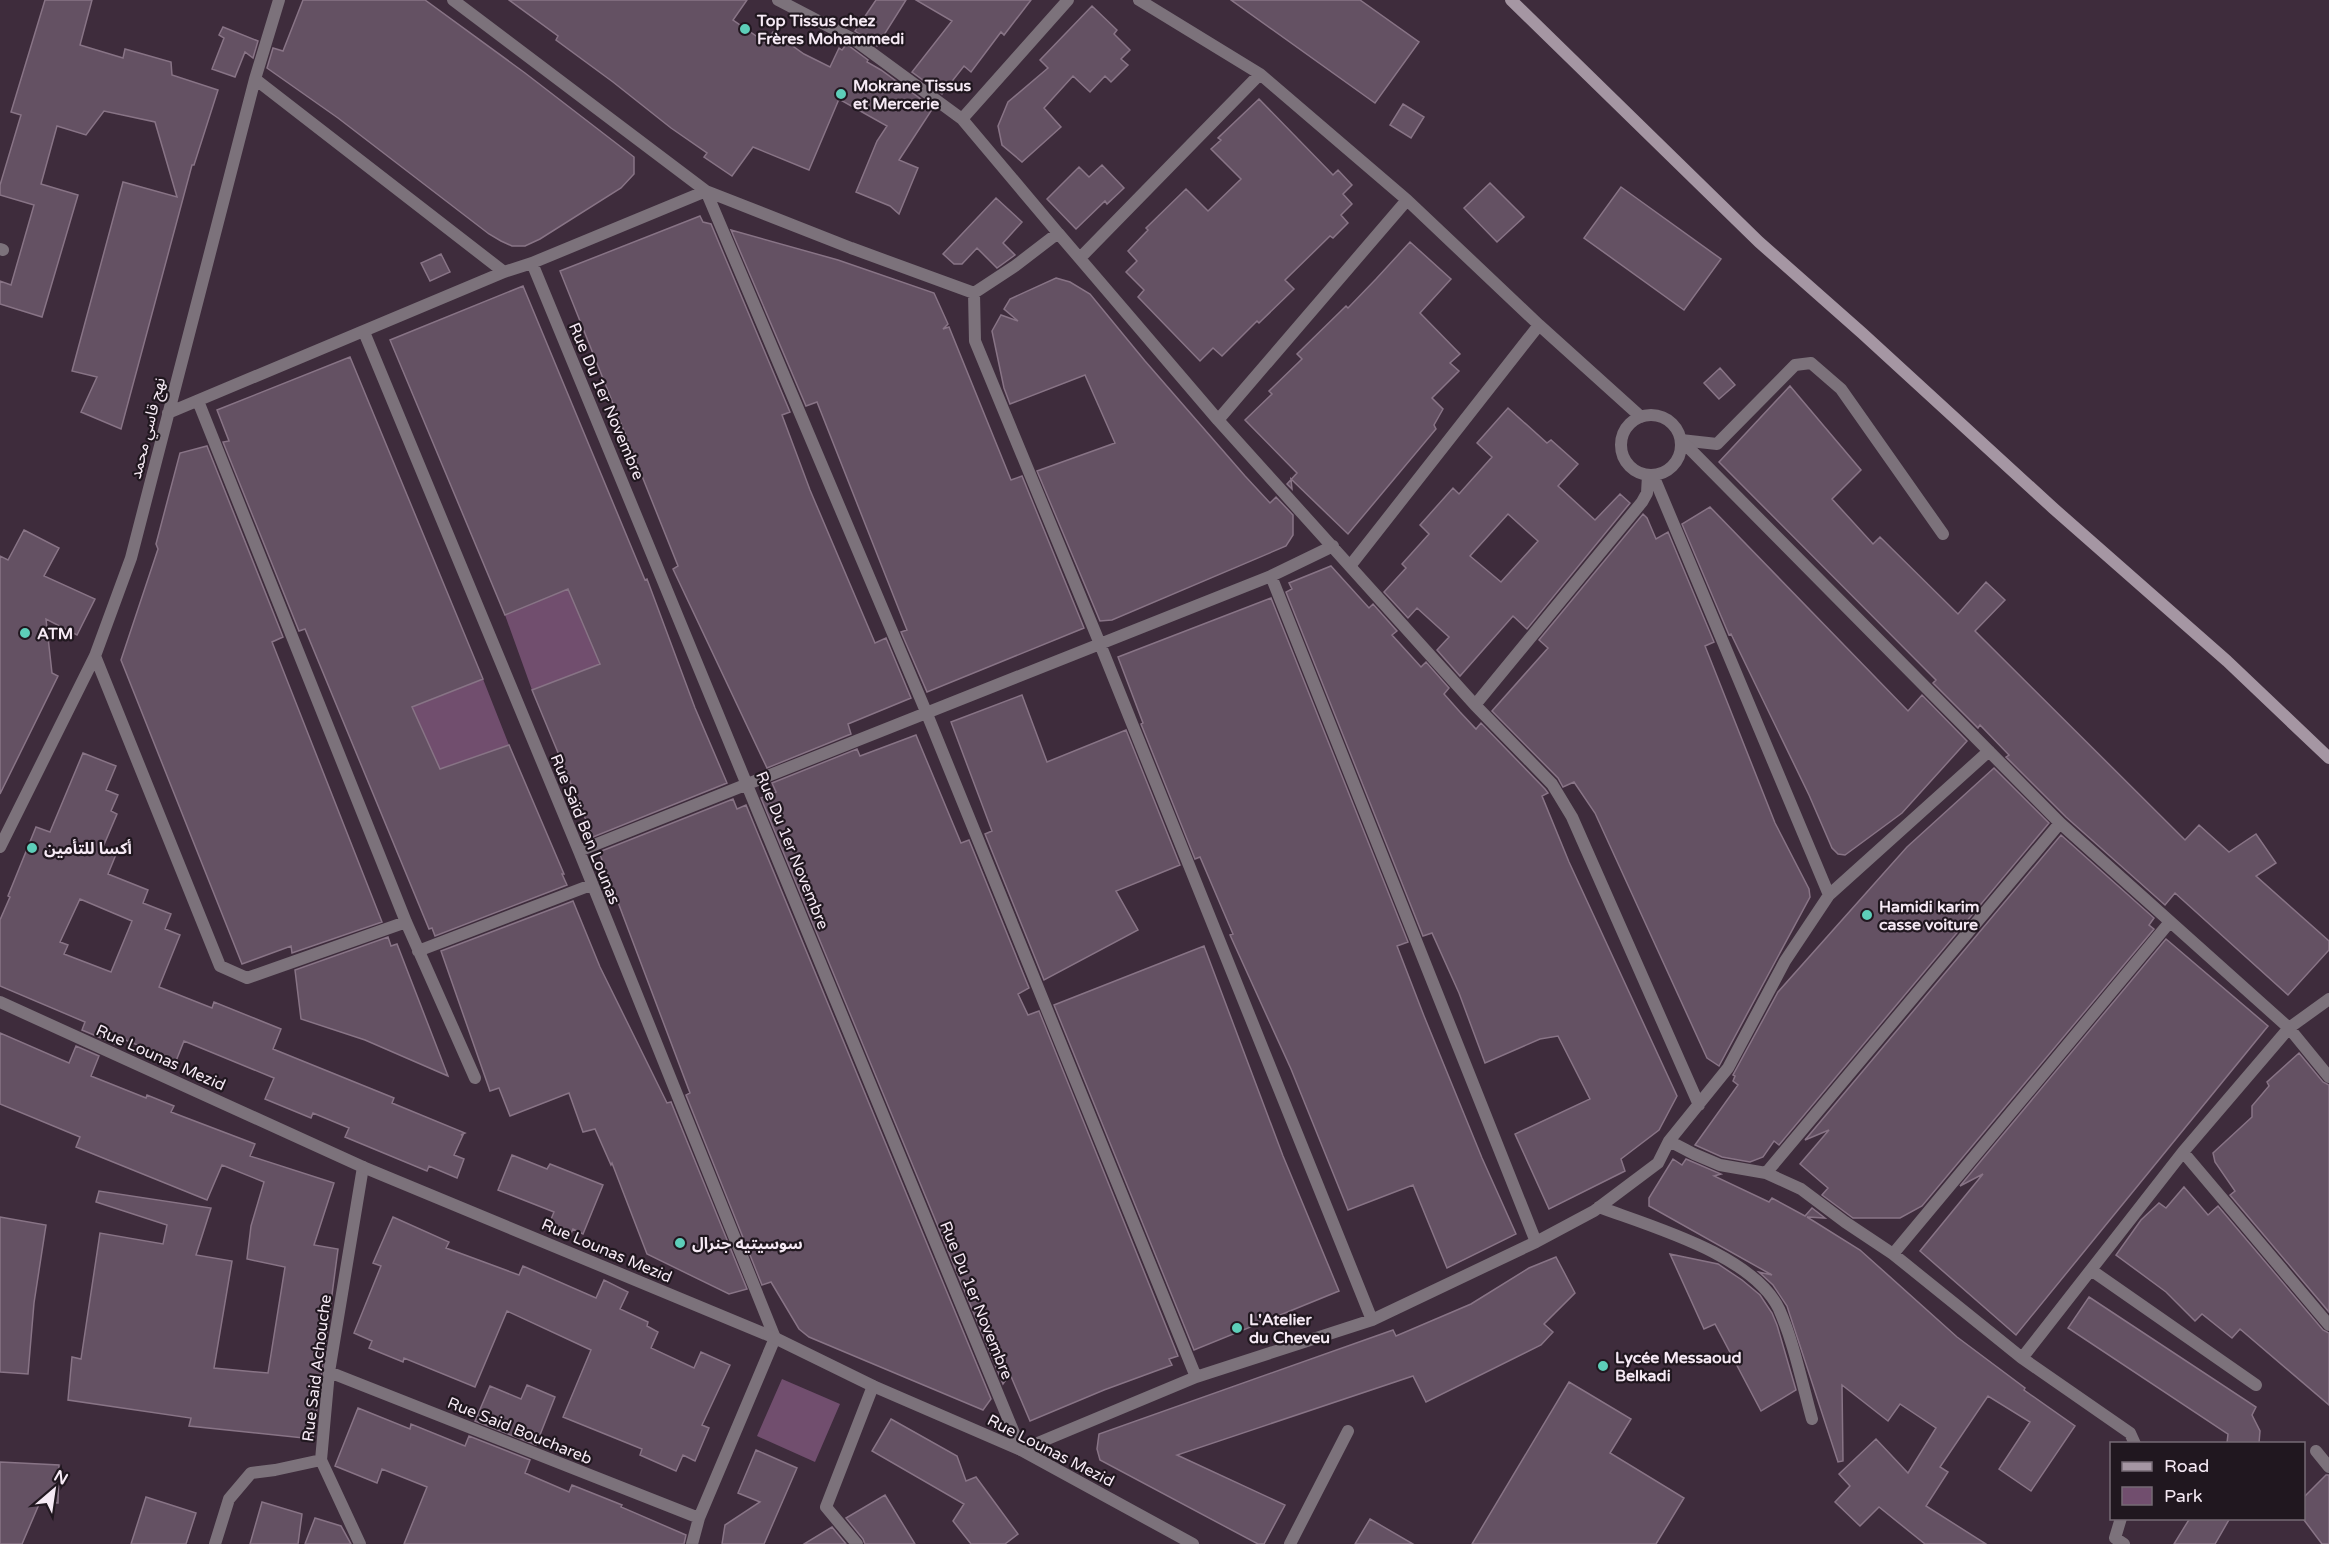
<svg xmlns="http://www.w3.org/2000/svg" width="2329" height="1544" font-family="'Varela Round','Noto Sans Arabic',sans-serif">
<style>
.green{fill:#714e6e}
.building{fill:#645163;stroke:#887486;stroke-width:1.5;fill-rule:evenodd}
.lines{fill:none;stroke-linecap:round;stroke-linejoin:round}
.service{stroke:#7c727b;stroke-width:12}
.minor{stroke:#7c727b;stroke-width:12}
.tertiary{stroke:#7c727b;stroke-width:12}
.secondary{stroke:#a596a3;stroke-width:12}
.poi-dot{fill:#5dceb9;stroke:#20171f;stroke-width:2}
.labels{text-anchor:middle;stroke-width:4.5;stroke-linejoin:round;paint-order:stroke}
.poi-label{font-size:16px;font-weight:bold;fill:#f6eaf5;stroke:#20171f;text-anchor:start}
.street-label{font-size:16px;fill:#f6eaf5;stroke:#20171f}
</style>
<rect width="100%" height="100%" fill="#3e2c3c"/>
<path class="green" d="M 568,589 L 600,664 L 532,690 L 505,615 Z
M 483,679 L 509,745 L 440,769 L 412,707 Z
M 782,1379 L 840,1404 L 815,1462 L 757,1436 Z"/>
<path class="building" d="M 45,0 L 92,0 L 80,45 L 123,58 L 125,49 L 171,62 L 172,75 L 218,90 L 194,165 L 192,165 L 121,429 L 81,412 L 97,377 L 72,371 L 123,182 L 177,197 L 155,122 L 104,111 L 86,135 L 57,126 L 41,184 L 78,195 L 42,317 L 0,304 L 0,281 L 11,285 L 34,205 L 0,195 L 0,185 L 21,115 L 11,112 Z
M 303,0 L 425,0 L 525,73 L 634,157 L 634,174 L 621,188 L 540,239 L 525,246 L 512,246 L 501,241 L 489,234 L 338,118 L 267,68 L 273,48 L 283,51 Z
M 509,0 L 747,0 L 733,20 L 765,42 L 773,32 L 804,54 L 830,67 L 839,48 L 842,50 L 846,45 L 849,46 L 868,60 L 867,62 L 881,70 L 933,108 L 899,160 L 918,168 L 899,214 L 890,206 L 856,192 L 877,141 L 887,126 L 839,99 L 809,170 L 753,147 L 732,176 L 704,157 L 707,153 L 671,128 L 613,82 L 556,40 L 558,36 Z
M 876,0 L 906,0 L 877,46 L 855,31 Z
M 916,0 L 1031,0 L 1004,35 L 1001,32 L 971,72 L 964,66 L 942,94 L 912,72 L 952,21 Z
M 1231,0 L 1360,0 L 1419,42 L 1375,103 Z
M 1092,6 L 1117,30 L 1114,34 L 1130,50 L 1121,59 L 1128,65 L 1111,82 L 1105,76 L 1090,92 L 1073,76 L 1044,108 L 1061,127 L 1022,162 L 1002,145 L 998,126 L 1008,102 L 1048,68 L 1040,60 Z
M 223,27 L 258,41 L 253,58 L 245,52 L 235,77 L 212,69 L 224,38 L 219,35 Z
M 1259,99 L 1333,175 L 1338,170 L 1352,185 L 1343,194 L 1352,204 L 1341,215 L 1348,223 L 1333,238 L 1330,236 L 1285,280 L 1294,289 L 1259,323 L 1257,321 L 1222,356 L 1213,348 L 1200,361 L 1138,297 L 1144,290 L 1126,272 L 1137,261 L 1128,251 L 1148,230 L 1146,228 L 1186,189 L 1208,211 L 1241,179 L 1211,149 L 1221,140 L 1218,138 Z
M 1403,104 L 1424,117 L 1411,138 L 1390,125 Z
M 1102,165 L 1124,188 L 1107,204 L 1105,201 L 1076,229 L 1047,199 L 1079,167 L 1089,177 Z
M 1490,183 L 1524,217 L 1497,242 L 1464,208 Z
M 1621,187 L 1721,259 L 1684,310 L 1584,238 Z
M 996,198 L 1022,222 L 1003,243 L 1015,255 L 997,268 L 977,248 L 962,264 L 954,264 L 943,254 Z
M 700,216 L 703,222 L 711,224 L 790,412 L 782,415 L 810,490 L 875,643 L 886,638 L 911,698 L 848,724 L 851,734 L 767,768 L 673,569 L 678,566 L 560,271 Z
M 731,230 L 838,260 L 934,293 L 948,324 L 943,329 L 949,327 L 1011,480 L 1022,476 L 1084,628 L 927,692 L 901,632 L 907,630 L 817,402 L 806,406 Z
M 1410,242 L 1451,279 L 1420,313 L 1460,354 L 1450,363 L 1459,371 L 1432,398 L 1443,409 L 1434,425 L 1436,429 L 1348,534 L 1291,479 L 1292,489 L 1287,484 L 1297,473 L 1245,420 L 1272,394 L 1269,391 L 1302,359 L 1297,354 L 1346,306 L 1348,308 L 1376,279 Z
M 441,254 L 450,272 L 430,281 L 421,263 Z
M 1056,278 L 1070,282 L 1090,294 L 1145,361 L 1245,476 L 1270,503 L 1276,497 L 1293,515 L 1293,535 L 1286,546 L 1112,620 L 1100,621 L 1037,471 L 1115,443 L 1085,375 L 1010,404 L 1004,388 L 992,331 L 1001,315 L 1018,321 L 1004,309 L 1010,299 Z
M 523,286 L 645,580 L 647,579 L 695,708 L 727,783 L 593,837 L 532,690 L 600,664 L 568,589 L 505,615 L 390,340 Z
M 350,357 L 483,679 L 412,707 L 440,769 L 509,745 L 564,874 L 562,874 L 567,885 L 435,936 L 432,928 L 429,929 L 305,629 L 299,631 L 223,442 L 229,441 L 217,410 Z
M 1720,368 L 1735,385 L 1719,399 L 1704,383 Z
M 1790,386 L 1861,470 L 1832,499 L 1873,544 L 1880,537 L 1958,614 L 1986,582 L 2005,600 L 1975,631 L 2185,840 L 2199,825 L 2229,852 L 2256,834 L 2276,863 L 2256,876 L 2329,941 L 2329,950 L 2288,995 L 2175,893 L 2165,905 L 2066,817 L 2006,757 L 2009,755 L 1980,725 L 1978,728 L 1933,683 L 1936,680 L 1719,462 Z
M 1508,408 L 1547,443 L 1551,440 L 1578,464 L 1558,486 L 1595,520 L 1620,494 L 1630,503 L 1527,629 L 1513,616 L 1460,676 L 1437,650 L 1449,637 L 1417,608 L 1408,618 L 1384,592 L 1406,568 L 1402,564 L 1429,534 L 1420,525 L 1453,488 L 1459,494 L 1492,457 L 1477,443 ZM 1508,514 L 1538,541 L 1501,582 L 1470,556 Z
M 207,446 L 283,637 L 272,642 L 382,922 L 292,953 L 291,946 L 242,964 L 121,660 L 158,549 L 156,544 L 180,453 Z
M 1710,507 L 1908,711 L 1922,695 L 1967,741 L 1902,813 L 1845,855 L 1838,854 L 1832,848 L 1809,795 L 1731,634 L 1729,635 L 1682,524 Z
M 1643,514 L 1647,518 L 1656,539 L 1668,532 L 1714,642 L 1705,646 L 1775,823 L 1809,889 L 1810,897 L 1719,1066 L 1707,1058 L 1595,813 L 1574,782 L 1563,787 L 1558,778 L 1492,711 L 1548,648 L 1539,640 Z
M 24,530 L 59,548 L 44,576 L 95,599 L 77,635 L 46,619 L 52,673 L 58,676 L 0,794 L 0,556 L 8,560 Z
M 1331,566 L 1369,608 L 1373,604 L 1397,631 L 1392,635 L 1421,667 L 1426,662 L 1449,688 L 1444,694 L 1460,712 L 1476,729 L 1481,723 L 1545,789 L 1548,793 L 1542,796 L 1569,862 L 1677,1096 L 1659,1130 L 1621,1159 L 1625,1171 L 1549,1209 L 1515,1134 L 1590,1099 L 1558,1036 L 1540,1039 L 1485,1063 L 1459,993 L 1432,933 L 1423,936 L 1286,592 L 1292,589 L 1289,583 Z
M 1271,598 L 1408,942 L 1397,946 L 1424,1016 L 1482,1158 L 1516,1234 L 1447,1268 L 1413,1185 L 1348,1210 L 1291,1069 L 1230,935 L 1233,934 L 1200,857 L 1195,859 L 1141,724 L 1143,723 L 1118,657 Z
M 1022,695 L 1047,762 L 1126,730 L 1180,865 L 1116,891 L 1138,930 L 1044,980 L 985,834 L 992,831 L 951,722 Z
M 916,735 L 961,843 L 969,840 L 1029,988 L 1018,994 L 1028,1015 L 1039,1011 L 1178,1356 L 1169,1359 L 1172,1365 L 1104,1390 L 1030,1421 L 1010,1374 L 1003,1384 L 761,798 L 776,792 L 772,783 L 857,749 L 860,756 Z
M 83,753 L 116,766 L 106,790 L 118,795 L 111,811 L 117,814 L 103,847 L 117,852 L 108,874 L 148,890 L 143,903 L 171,914 L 165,929 L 180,935 L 159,987 L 212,1008 L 214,1002 L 281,1029 L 273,1049 L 394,1098 L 392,1103 L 465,1133 L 461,1135 L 463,1135 L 454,1155 L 464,1159 L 457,1178 L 429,1166 L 427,1171 L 345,1137 L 349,1128 L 313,1113 L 311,1118 L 265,1099 L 274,1078 L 184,1041 L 176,1061 L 123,1039 L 120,1046 L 82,1030 L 85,1022 L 0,986 L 0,920 L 10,897 L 8,896 L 36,827 L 50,832 ZM 80,899 L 132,921 L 111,972 L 64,954 L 68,945 L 60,942 Z
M 1994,768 L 2049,823 L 1779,1145 L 1774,1141 L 1763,1157 L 1750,1162 L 1722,1157 L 1695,1145 L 1738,1085 L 1733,1081 L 1735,1076 L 1733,1075 L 1778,992 L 1907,847 Z
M 733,799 L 737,809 L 746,805 L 991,1399 L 983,1410 L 809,1337 L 799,1329 L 771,1282 L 762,1285 L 686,1095 L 690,1093 L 599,852 Z
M 2061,835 L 2154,918 L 2149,925 L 2154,929 L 1922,1206 L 1900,1218 L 1853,1218 L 1822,1195 L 1828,1188 L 1800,1164 L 1829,1130 L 1805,1140 Z
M 573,901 L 600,967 L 667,1103 L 671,1102 L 747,1289 L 729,1294 L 647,1254 L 612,1163 L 611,1165 L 595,1129 L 583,1132 L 569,1093 L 510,1116 L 499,1088 L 490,1091 L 441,951 Z
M 388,937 L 391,946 L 397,944 L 448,1076 L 365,1040 L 301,1019 L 295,970 Z
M 2166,939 L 2268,1026 L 2016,1335 L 1920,1251 L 1983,1174 L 1960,1186 Z
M 1204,946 L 1283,1156 L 1339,1291 L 1194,1350 L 1054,1005 Z
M 0,1033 L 69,1063 L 76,1046 L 99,1056 L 91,1076 L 146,1098 L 147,1095 L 174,1106 L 171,1112 L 255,1144 L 250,1156 L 334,1183 L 314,1245 L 338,1249 L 313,1439 L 189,1426 L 191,1418 L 68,1400 L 72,1357 L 81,1359 L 100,1233 L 163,1244 L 167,1225 L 96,1202 L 99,1191 L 211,1208 L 196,1255 L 232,1261 L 214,1368 L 268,1373 L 285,1267 L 247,1259 L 251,1226 L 264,1182 L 222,1165 L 207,1200 L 76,1147 L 80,1137 L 0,1104 Z
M 2299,1053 L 2323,1082 L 2329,1085 L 2329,1312 L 2230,1195 L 2235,1191 L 2215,1162 L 2213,1153 L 2252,1117 L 2252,1106 L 2269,1086 L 2267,1082 Z
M 512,1155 L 547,1169 L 550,1164 L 603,1185 L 583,1234 L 573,1229 L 569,1238 L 547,1229 L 554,1212 L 498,1190 Z
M 1673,1159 L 1682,1165 L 1686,1159 L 1721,1174 L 1714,1176 L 1769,1202 L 1772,1198 L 1805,1216 L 1812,1208 L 1825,1218 L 1807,1217 L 1860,1250 L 1957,1337 L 2025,1388 L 2024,1390 L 2075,1426 L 2031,1491 L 1999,1469 L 2030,1422 L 1988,1396 L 1940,1467 L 1948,1472 L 1926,1506 L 1986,1544 L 1925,1544 L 1879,1507 L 1860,1526 L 1835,1502 L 1850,1486 L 1839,1474 L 1876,1439 L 1908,1473 L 1936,1428 L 1900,1404 L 1888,1421 L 1842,1385 L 1843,1461 L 1838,1462 L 1787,1306 L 1773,1285 L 1759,1272 L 1772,1275 L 1649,1206 L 1649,1198 Z
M 2184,1187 L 2208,1215 L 2218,1206 L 2323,1330 L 2329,1333 L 2329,1405 L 2240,1329 L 2232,1338 L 2202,1314 L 2195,1321 L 2166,1292 L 2116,1255 L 2141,1220 L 2159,1203 L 2166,1208 Z
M 0,1217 L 46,1225 L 34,1303 L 28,1374 L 0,1372 Z
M 393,1217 L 449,1242 L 446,1248 L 519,1275 L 523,1266 L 596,1298 L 604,1280 L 628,1292 L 620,1309 L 648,1322 L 647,1326 L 658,1332 L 651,1348 L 694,1368 L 701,1352 L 730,1365 L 702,1425 L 709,1428 L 695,1461 L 683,1455 L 676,1471 L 640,1455 L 642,1449 L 563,1417 L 591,1350 L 507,1311 L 475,1387 L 404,1358 L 403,1362 L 369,1348 L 372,1341 L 354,1333 L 381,1266 L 373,1263 Z
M 1670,1254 L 1718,1264 L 1742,1280 L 1760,1295 L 1772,1313 L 1777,1325 L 1796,1390 L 1761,1411 L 1715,1324 L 1704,1329 Z
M 1556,1257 L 1575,1293 L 1544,1324 L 1553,1332 L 1541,1345 L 1426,1402 L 1413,1376 L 1177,1455 L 1285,1505 L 1264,1544 L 1258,1544 L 1100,1460 L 1097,1449 L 1099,1434 L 1393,1330 L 1396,1336 L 1471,1304 L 1529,1268 Z
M 2089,1297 L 2256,1407 L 2252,1415 L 2260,1431 L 2259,1443 L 2227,1443 L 2228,1434 L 2068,1328 Z
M 1569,1382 L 1631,1419 L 1610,1453 L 1684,1498 L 1656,1544 L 1472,1544 Z
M 527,1385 L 555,1397 L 536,1445 L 475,1421 L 490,1386 L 521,1399 Z
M 358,1408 L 410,1429 L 411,1424 L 465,1446 L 469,1436 L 530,1460 L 525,1473 L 569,1492 L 572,1485 L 622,1505 L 621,1507 L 686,1535 L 684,1544 L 404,1544 L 427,1487 L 382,1469 L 377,1483 L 335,1466 Z
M 891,1419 L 957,1456 L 966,1481 L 976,1477 L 1018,1534 L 1005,1544 L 971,1544 L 953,1521 L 964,1504 L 872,1451 Z
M 756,1450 L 797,1468 L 764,1544 L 722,1544 L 725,1525 L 760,1502 L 738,1493 Z
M 0,1462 L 59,1465 L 58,1503 L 40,1502 L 22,1544 L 0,1544 Z
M 2326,1475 L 2329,1475 L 2329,1544 L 2322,1544 L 2304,1520 L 2304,1497 Z
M 885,1495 L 915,1544 L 865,1544 L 863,1539 L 846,1518 Z
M 146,1497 L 196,1513 L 186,1544 L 131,1544 Z
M 262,1502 L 302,1514 L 298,1544 L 250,1544 Z
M 315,1518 L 341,1526 L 351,1544 L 305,1544 Z
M 2190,1518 L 2230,1518 L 2215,1544 L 2174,1544 Z
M 1370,1519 L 1413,1544 L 1355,1544 Z
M 832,1527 L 846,1544 L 804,1544 Z"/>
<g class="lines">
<path class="service" d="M 0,249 L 3,250
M 1681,440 L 1717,444 L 1795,365 L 1811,363 L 1841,389 L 1943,534
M 1290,1544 L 1348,1431"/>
<path class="minor" d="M 453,0 L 706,191 L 927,714 L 1196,1377
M 778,0 L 853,39 L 962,119 L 1058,233
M 1139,0 L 1260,74 L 1407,200 L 1539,325 L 1641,417
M 255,79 L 504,272
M 962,119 L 1068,0
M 1080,258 L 1260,74
M 532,263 L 1021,1450 L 1196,1377 L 1372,1320 L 1536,1242 L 1594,1211 L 1658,1163 L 1669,1141 L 1728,1068 L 1785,961 L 1829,895 L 1653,475
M 364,332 L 579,851 L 775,1338 L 699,1518 L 692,1544
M 198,401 L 406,922 L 475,1078
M 168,413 L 504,272 L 532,263 L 706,191 L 851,248 L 974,293
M1621 445a30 30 0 1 1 60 0a30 30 0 1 1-60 0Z
M 1218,420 L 1407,200
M 1681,440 L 2060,823 L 2289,1028 L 2329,1077
M 1350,566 L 1539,325
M 1271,576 L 1536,1242
M 95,656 L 220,966 L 247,978 L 406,922
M 1475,705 L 1642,502 L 1647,493 L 1648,475
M 0,847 L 95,656 L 131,558 L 255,79 L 279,0
M 579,851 L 1271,576 L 1333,546
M 1829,895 L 1989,751
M 418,951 L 591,885
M 1669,1141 L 1694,1154 L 1720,1165 L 1766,1173 L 1801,1189 L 1845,1222 L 1893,1254 L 2022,1358 L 2130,1433 L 2135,1444
M 2183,1152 L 2329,1325
M 1766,1173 L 2060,823
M 1599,1207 C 1653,1227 1753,1255 1779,1309 C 1794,1343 1802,1383 1812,1419
M 1893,1254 L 2169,923
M 2091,1270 L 2256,1385
M 1372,1320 L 1100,644 L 975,341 L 974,293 L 1015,266 L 1058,233 L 1218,420 L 1475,705 L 1552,784 L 1572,817 L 1699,1105
M 2022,1358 L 2183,1152 L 2289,1028 L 2329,999
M 329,1372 L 699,1518
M 2316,1451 L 2329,1467
M 321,1460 L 360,1544
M 2121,1518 L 2115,1538 L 2124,1544
M 215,1544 L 229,1499 L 251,1473 L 275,1470 L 321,1460 L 329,1372 L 363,1167
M 857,1544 L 826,1507 L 873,1386"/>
<path class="tertiary" d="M 0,1002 L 363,1167 L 775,1338 L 873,1386 L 1021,1450 L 1193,1544"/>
<path class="secondary" d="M 1511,0 L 1759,242 L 1862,333 L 2053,508 L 2227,661 L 2329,758"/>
</g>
<g class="poi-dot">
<circle cx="745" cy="29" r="6"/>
<circle cx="841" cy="94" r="6"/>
<circle cx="25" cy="633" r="6"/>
<circle cx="32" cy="848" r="6"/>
<circle cx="1867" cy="915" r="6"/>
<circle cx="680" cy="1243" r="6"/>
<circle cx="1237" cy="1328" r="6"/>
<circle cx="1603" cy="1366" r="6"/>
</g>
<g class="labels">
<g class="poi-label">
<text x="757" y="26">Top Tissus chez<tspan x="757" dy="18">Frères Mohammedi</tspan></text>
<text x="853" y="91">Mokrane Tissus<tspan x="853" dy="18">et Mercerie</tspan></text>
<text x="37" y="639">ATM</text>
<text x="44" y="854">أكسا للتأمين</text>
<text x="1879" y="912">Hamidi karim<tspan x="1879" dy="18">casse voiture</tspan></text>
<text x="692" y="1249">سوسيتيه جنرال</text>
<text x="1249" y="1325">L'Atelier<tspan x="1249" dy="18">du Cheveu</tspan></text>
<text x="1615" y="1363">Lycée Messaoud<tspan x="1615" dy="18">Belkadi</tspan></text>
</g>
<g class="street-label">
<text transform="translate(607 401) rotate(67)" y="6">Rue Du 1er Novembre</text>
<text transform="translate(147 428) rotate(-76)" y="6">نهج قاسي محمد</text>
<text transform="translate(586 829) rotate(68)" y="6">Rue Saïd Ben Lounas</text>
<text transform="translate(793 850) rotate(68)" y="6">Rue Du 1er Novembre</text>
<text transform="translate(161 1057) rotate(24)" y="6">Rue Lounas Mezid</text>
<text transform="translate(607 1250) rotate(23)" y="6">Rue Lounas Mezid</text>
<text transform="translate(977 1300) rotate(68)" y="6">Rue Du 1er Novembre</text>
<text transform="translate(316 1368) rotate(-83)" y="6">Rue Said Achouche</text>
<text transform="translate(520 1430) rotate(22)" y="6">Rue Said Bouchareb</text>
<text transform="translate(1051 1450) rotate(27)" y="6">Rue Lounas Mezid</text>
</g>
</g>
<rect x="2110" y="1442" width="195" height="78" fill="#20171f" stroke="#766b75" stroke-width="1.5"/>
<rect x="2122" y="1462" width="30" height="9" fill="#a596a3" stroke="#766b75" stroke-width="1.5"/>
<text x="2164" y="1472" font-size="18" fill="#f6eaf5">Road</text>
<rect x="2122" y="1487" width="30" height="18" fill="#714e6e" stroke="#766b75" stroke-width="1.5"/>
<text x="2164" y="1502" font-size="18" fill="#f6eaf5">Park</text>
<g transform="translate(54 1490) rotate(29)" stroke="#20171f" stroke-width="4.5" paint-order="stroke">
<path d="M0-4.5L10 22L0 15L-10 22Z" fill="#f6eaf5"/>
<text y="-9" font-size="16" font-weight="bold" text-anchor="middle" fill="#f6eaf5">N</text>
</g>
</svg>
